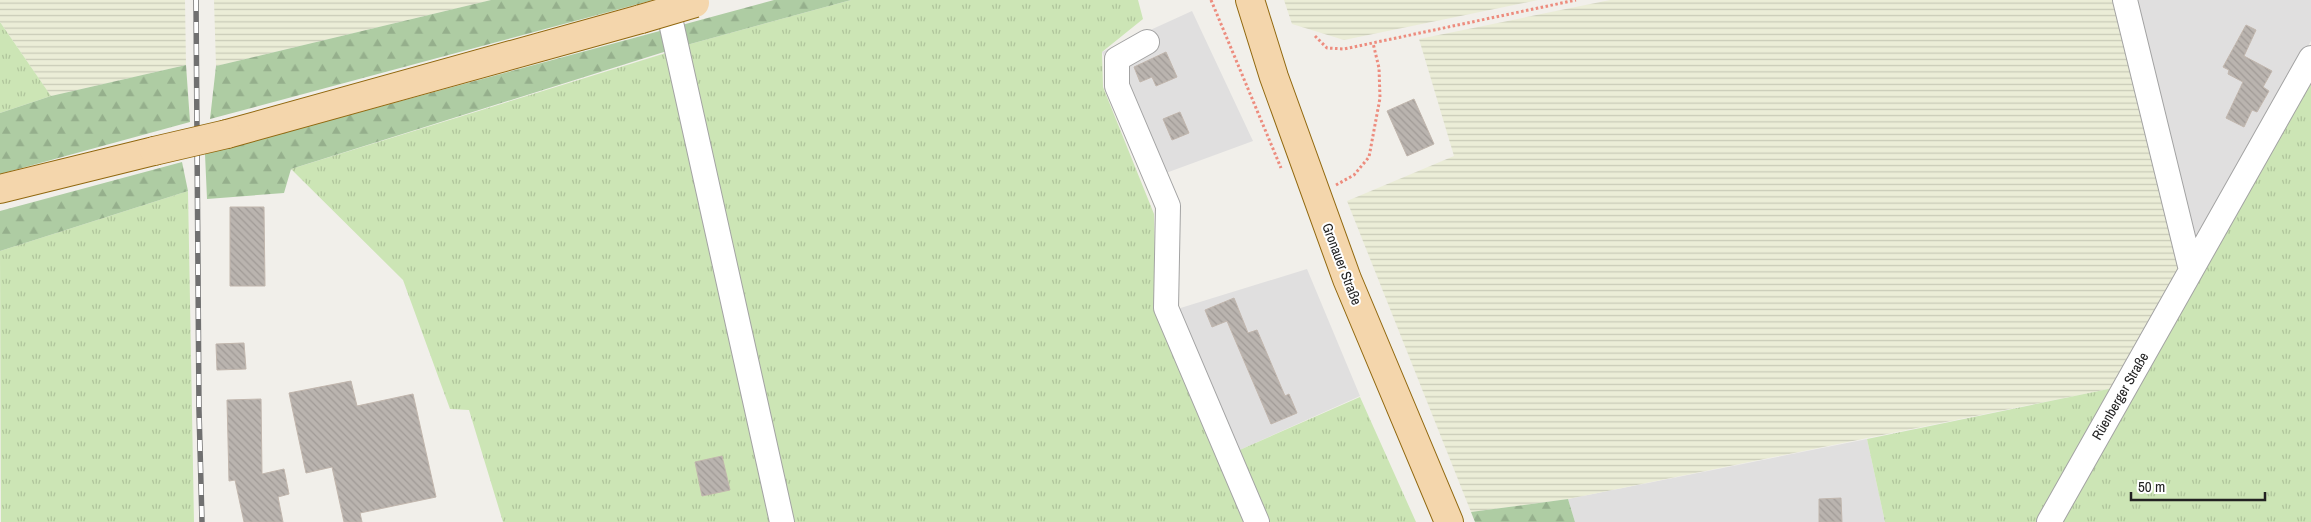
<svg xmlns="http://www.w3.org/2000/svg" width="2311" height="522" font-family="'Archivo Narrow',sans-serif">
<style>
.residential{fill:#e0dfdf}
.farmland{fill:url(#farmland-rules)}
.grass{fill:url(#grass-tufts)}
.forest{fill:url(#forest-firs)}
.building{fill:url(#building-back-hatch);stroke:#c1b6ad}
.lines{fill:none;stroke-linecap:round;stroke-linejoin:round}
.minor-casing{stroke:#a3a3a3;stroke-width:26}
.major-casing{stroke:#91680f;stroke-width:30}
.path{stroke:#ed8c7e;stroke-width:3;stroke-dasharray:2.5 2.5;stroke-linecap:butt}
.minor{stroke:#fff;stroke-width:24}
.major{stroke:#f4d6ac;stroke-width:28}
.rail-casing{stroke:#707070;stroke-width:5.5}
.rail{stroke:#fff;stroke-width:4;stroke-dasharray:11;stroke-linecap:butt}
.major-bridge-casing{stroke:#91680f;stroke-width:30;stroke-linecap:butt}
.major-bridge{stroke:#f4d6ac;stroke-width:28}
.labels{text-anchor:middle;stroke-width:4;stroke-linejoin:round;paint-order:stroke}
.street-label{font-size:14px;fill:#222;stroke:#fff}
</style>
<defs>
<pattern id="farmland-rules" width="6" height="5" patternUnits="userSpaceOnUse" patternTransform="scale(1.25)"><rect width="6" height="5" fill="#ebedd7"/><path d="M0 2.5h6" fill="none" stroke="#c9cbb8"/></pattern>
<pattern id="grass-tufts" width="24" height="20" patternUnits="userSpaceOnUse" patternTransform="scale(1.25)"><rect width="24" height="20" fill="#cce5b5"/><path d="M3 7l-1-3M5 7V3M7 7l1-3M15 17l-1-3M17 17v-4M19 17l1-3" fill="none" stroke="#afc49b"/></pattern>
<pattern id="forest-firs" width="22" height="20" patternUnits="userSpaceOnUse" patternTransform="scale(1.25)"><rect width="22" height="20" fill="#aecca3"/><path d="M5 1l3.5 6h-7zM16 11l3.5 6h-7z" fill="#95af8c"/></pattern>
<pattern id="building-back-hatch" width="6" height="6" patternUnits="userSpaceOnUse" patternTransform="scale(1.25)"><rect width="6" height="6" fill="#bab4af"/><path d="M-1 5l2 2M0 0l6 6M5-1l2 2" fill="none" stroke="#a09a96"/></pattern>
</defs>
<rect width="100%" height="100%" fill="#f1efea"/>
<path class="residential" d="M 2137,0 L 2311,0 L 2311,41 L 2194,253 Z
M 1192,11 L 1253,141 L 1155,177 L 1102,52 Z
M 1307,269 L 1360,396 L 1235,452 L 1174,310 Z
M 1867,439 L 1885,522 L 1575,522 L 1568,499 Z"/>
<path class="farmland" d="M 0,0 L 185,0 L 186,65 L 51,96 L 0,22 Z
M 214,0 L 491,0 L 216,66 Z
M 1284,0 L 1538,0 L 1344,40 L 1292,24 Z
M 1610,0 L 2120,0 L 2185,269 L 2118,387 L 1568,499 L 1471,512 L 1347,201 L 1454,156 L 1419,39 Z"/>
<path class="grass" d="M 851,0 L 1138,0 L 1143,19 L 1102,52 L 1103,87 L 1154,214 L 1156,308 L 1250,522 L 785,522 L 683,46 Z
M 0,22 L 51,96 L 0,113 Z
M 669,52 L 774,522 L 503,522 L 469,410 L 450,409 L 403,280 L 291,169 Z
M 2311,67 L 2311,522 L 2058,522 Z
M 188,191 L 194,522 L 1,522 L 0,251 Z
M 2118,387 L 2041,522 L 1885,522 L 1867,439 Z
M 1360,397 L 1416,522 L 1264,522 L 1235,452 Z"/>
<path class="forest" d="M 491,0 L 653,0 L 210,119 L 216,66 Z
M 774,0 L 851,0 L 683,46 L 291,169 L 284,193 L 207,199 L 205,154 Z
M 186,65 L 190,122 L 0,174 L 0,113 L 51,96 Z
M 182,162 L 188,191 L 0,251 L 0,211 Z
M 1568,499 L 1575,522 L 1475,522 L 1471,512 Z"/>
<path class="building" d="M 2246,25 L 2256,30 L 2244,56 L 2272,71 L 2263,87 L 2269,91 L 2257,112 L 2252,110 L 2244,127 L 2226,118 L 2243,82 L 2228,74 L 2229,70 L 2223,67 Z
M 1166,52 L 1177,77 L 1156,86 L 1152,77 L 1140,82 L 1134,67 Z
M 1414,99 L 1434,144 L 1407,156 L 1387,111 Z
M 1180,112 L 1189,133 L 1172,140 L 1163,119 Z
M 230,207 L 264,207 L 265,286 L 230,286 Z
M 1234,298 L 1248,333 L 1257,330 L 1285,396 L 1289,394 L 1297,413 L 1271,424 L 1227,321 L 1212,327 L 1205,310 Z
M 244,343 L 246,369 L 217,370 L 216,344 Z
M 351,381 L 357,406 L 413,394 L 436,497 L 360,513 L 362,522 L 344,522 L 332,467 L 306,473 L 289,393 Z
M 261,399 L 262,474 L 284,469 L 289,494 L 278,497 L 283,522 L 244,522 L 235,480 L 229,481 L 227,400 Z
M 722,456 L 730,490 L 702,496 L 695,462 Z
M 1841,498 L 1842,522 L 1819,522 L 1819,499 Z"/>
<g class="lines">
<g class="minor-casing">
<path id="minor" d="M 666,0 L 782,522
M 2125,0 L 2191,270
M 1147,42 L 1117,59 L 1117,86 L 1168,206 L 1166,308 L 1257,522
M 2049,522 L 2311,58"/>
</g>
<g class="major-casing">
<path id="major" d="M 1250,0 L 1274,77 L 1347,279 L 1449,522
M 227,134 L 641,19
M 0,189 L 154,151"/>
</g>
<path class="path" d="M 1211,0 L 1281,168
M 1315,36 L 1327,48 L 1344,49 L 1576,0
M 1336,185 L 1354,175 L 1369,157 L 1380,98 L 1379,68 L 1373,43"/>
<use href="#minor" class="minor"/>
<use href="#major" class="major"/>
<g class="rail-casing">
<path id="rail" d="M 196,0 L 199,410 L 202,522"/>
</g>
<use href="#rail" class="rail"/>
<g class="major-bridge-casing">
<path id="major-bridge" d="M 641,19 L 695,3
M 154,151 L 227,134"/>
</g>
<use href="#major-bridge" class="major-bridge"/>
</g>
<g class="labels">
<g class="street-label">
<text transform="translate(1342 264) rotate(69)" y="5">Gronauer Straße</text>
<text transform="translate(2120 396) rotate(-60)" y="5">Rüenberger Straße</text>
</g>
</g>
<path d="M2131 492v8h134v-8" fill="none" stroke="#222222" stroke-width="2.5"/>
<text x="2138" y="492" font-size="15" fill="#222222" stroke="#ffffff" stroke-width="4" paint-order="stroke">50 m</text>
</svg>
